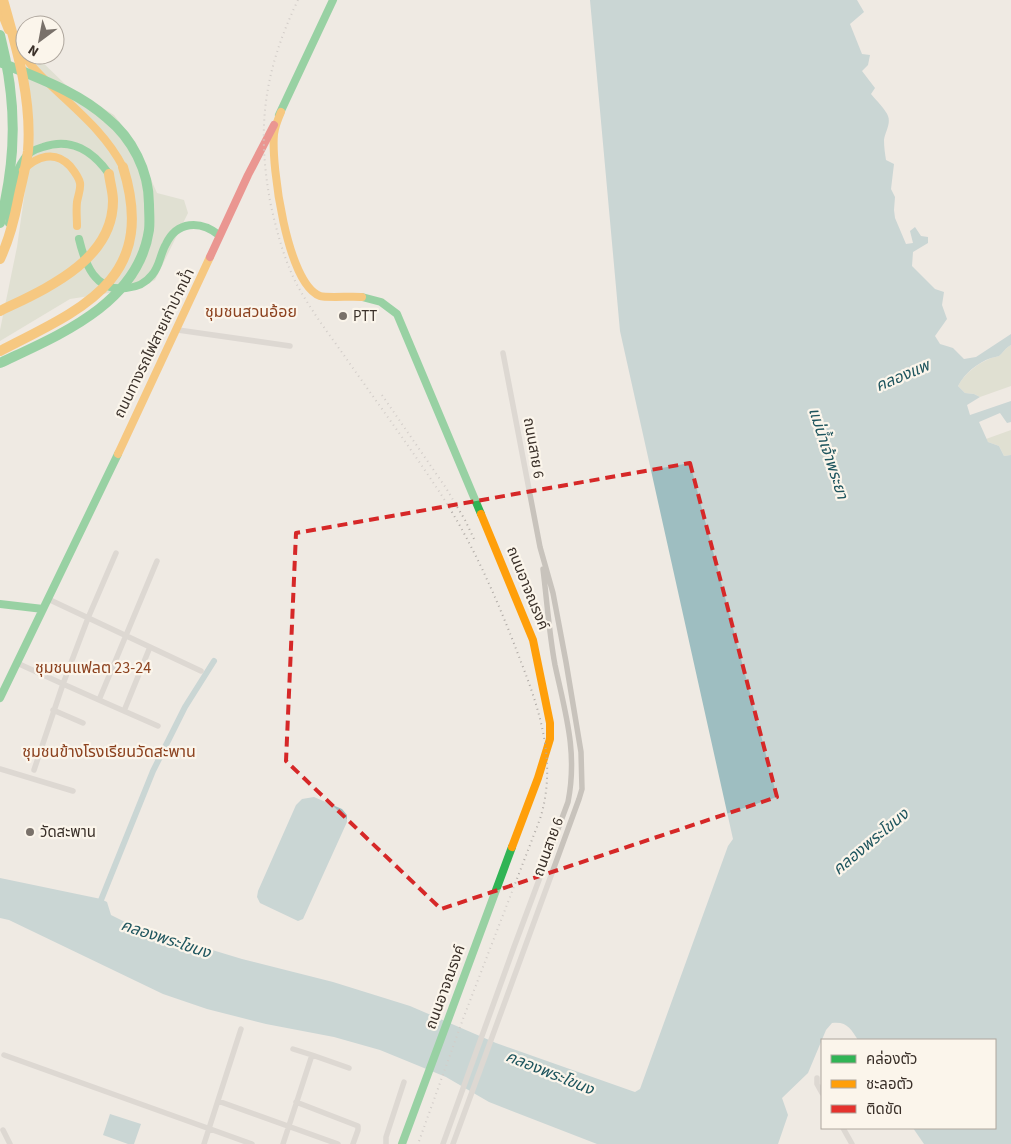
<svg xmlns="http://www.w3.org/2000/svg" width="1011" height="1144" font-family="'Source Sans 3','Noto Sans Thai',sans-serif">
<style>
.green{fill:#cfd5bc}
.water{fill:#9ebec1}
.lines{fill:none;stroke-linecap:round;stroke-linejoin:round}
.canal{stroke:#9ebec1;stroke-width:6}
.street{stroke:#c8c3bc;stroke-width:5.5}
.fast{stroke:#30b455;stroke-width:8}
.slow{stroke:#ff9f0a;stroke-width:8}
.jam{stroke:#e5322d;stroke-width:8}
.rail{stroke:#b0aba6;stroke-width:2;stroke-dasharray:1 4;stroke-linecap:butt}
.fast-bridge{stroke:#30b455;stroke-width:10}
.slow-bridge{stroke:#ff9f0a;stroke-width:10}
.marked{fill:none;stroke:#d62828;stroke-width:4;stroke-dasharray:10 6;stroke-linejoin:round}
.poi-dot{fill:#79716a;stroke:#fbf5eb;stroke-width:2}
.labels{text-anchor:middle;stroke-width:4.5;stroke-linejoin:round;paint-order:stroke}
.poi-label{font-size:15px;fill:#3a3029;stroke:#fbf5eb;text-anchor:start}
.street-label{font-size:15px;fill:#3a3029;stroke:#fbf5eb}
.neighbourhood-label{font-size:16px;fill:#8c421f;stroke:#fbf5eb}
.water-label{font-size:16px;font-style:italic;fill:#1d545d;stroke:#fbf5eb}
</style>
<rect width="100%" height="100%" fill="#efeae3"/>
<path class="green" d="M 36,56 L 67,86 L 114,115 L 134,141 L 157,193 L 184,200 L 188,213 L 155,280 L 135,289 L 70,299 L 0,341 L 0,330 L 17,247 L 33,134 L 22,71 Z
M 1011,345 L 1011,386 L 980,397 L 974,394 L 965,393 L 958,386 C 965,373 977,364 991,358 C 994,357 997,357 999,356 C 1004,352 1005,348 1011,345 Z
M 1011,430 L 1011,455 L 1004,456 L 999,446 L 988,442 L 986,439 Z"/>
<path class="water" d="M 590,0 L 857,0 L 864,12 L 850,24 L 862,54 L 870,55 L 868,65 L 862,71 L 875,88 L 871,94 C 876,100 886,110 888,116 C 891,124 885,132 884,140 C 884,147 885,154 886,160 L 894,164 L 891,189 L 895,197 L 894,210 L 895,218 L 906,244 L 913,243 L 910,231 L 915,227 L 921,236 L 928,237 L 928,243 L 913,252 L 912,266 L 935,289 L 944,292 L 942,305 L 947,319 L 935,336 L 940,344 L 953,348 L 964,359 L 976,357 L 1011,334 L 1011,345 C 1005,348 1004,352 999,356 C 997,357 994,357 991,358 C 977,363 965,373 958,386 L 965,393 L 974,394 L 980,397 L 967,405 L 970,415 L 1011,401 L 1011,422 L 1007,423 L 1000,413 L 979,422 L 988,442 L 999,446 L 1004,456 L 1011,455 L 1011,1144 L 924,1144 L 913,1128 L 995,1128 L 995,1040 L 858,1040 C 851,1029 847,1021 832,1023 L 826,1030 L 808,1073 L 782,1098 L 788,1115 L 778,1144 L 597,1144 L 489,1102 L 446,1077 L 380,1050 L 334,1037 L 266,1024 L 207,1009 L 163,994 L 9,920 L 0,918 L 0,878 L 101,899 L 107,902 L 111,915 L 133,926 L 242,959 L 333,982 L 410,1006 L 496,1043 L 632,1091 L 635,1092 L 640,1089 L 728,846 L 733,839 L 620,331 Z
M 314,797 L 342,809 L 347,815 L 347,822 L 303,919 L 298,921 L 260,903 L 257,897 L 258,891 L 296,805 L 302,799 Z
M 110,1114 L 141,1124 L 134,1144 L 128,1144 L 103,1135 Z"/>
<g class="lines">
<path class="canal" d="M 99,905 L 153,771 L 185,707 L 214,661"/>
<path class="street" d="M 178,330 L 290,346
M 157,561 L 99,700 L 158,726
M 48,599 L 201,671
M 17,663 L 63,684 L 34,770
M 99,700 L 63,684 L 88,618 L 116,553
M 53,710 L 83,723
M 124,711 L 150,647
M 0,769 L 73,791
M 293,1049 L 312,1055
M 4,1055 L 252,1144
M 817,1078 L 817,1084 L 822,1093
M 218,1101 L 338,1144
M 296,1102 L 358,1126 L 358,1130 L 353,1144
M 843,1128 L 852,1144
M 3,1130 L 10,1144
M 204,1144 L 241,1029
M 283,1144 L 312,1055 L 349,1068
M 386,1144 L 386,1137 L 404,1082
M 443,1144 L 514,947 L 568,802 C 578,752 565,712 555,665 C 549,633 547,601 543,569
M 453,1144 L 579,799 L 582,789 L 581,752 L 566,662 L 553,593 L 540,547 L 503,353"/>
<path class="fast" d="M 279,115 L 333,0
M 9,223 C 12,202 11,177 24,159 C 28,152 36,149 43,147 C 71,137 93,151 109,174
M 79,239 C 85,264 95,292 126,288 C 137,287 145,284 152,275 C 160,266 160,254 166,244 C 177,221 200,220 219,235
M 362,297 L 381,302 L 397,314 L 481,514
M 0,604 L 43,609
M 0,698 L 118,454
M 402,1144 L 512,847"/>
<path class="slow" d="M 0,10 L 8,30
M 17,47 C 48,92 98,118 123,167
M 281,112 C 278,119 275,126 274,134 C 271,165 287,284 320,296 C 325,298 354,296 362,297
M 23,170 C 37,156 55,150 70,166 C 74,171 79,177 80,183 C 81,189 78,196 77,202 C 76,210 77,218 77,226
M 118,454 L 210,257
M 481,514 L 533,640 L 550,723 L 550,739 L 538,778 L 512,847"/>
<path class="jam" d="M 210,257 L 248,175 L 274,125"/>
<path class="rail" d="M 298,0 C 264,71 256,128 271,206 C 277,232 284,259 296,283 C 309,307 325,329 341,351 C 375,400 411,448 444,499 C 476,550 500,606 521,662 C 541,713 557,765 540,819 L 463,1019 L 418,1144
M 382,395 L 446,488 L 465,520 L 474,539"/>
<path class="fast-bridge" d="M 0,35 C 17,101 17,157 0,223
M 0,62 C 37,78 77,91 107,118 C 132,138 149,171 149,204 C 149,212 150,222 149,230 C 138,304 59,335 0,363"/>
<path class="slow-bridge" d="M 0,259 C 9,240 14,221 18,200 C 21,184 26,168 28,151 C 32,99 17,49 3,0
M 0,311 C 45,289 113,261 113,201 C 113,192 110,183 109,174
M 0,351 C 84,308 158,279 123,167"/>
</g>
<path d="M0 0H1011V1144H0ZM 690,463 L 777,797 L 441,909 L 286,761 L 296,533 Z" fill="#efeae3" fill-opacity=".55" fill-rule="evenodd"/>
<path class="marked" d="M 690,463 L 777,797 L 441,909 L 286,761 L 296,533 Z"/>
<g class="poi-dot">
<circle cx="343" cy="316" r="5"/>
<circle cx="30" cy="832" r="5"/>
</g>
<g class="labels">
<g class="poi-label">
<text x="353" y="321">PTT</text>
<text x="40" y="837">วัดสะพาน</text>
</g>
<g class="street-label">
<text transform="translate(154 343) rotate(-64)" y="5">ถนนทางรถไฟสายเก่าปากน้ำ</text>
<text transform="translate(534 448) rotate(80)" y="5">ถนนสาย 6</text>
<text transform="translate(528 588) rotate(68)" y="5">ถนนอาจณรงค์</text>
<text transform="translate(548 847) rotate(-70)" y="5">ถนนสาย 6</text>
<text transform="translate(445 987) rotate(-70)" y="5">ถนนอาจณรงค์</text>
</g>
<g class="neighbourhood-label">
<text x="251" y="317">ชุมชนสวนอ้อย</text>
<text x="93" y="673">ชุมชนแฟลต 23-24</text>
<text x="109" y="757">ชุมชนข้างโรงเรียนวัดสะพาน</text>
</g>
<g class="water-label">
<text transform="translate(902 375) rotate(-23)" y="6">คลองแพ</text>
<text transform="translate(829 453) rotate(72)" y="6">แม่น้ำเจ้าพระยา</text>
<text transform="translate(870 841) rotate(-40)" y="6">คลองพระโขนง</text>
<text transform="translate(166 938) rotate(18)" y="6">คลองพระโขนง</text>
<text transform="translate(550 1072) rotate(22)" y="6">คลองพระโขนง</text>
</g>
</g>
<rect x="821" y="1039" width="175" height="90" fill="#fbf5eb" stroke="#aea69d"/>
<rect x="831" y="1055" width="25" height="8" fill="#30b455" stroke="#aea69d"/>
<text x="866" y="1064" font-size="15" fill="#3a3029">คล่องตัว</text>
<rect x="831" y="1080" width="25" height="8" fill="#ff9f0a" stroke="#aea69d"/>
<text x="866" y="1089" font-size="15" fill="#3a3029">ชะลอตัว</text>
<rect x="831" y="1105" width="25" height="8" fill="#e5322d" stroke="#aea69d"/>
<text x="866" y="1114" font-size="15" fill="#3a3029">ติดขัด</text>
<g transform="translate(40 40) rotate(212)"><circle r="24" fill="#fbf5eb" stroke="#aea69d"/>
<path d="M0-4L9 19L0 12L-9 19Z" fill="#79716a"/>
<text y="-8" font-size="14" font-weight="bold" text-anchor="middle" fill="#3a3029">N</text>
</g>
</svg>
